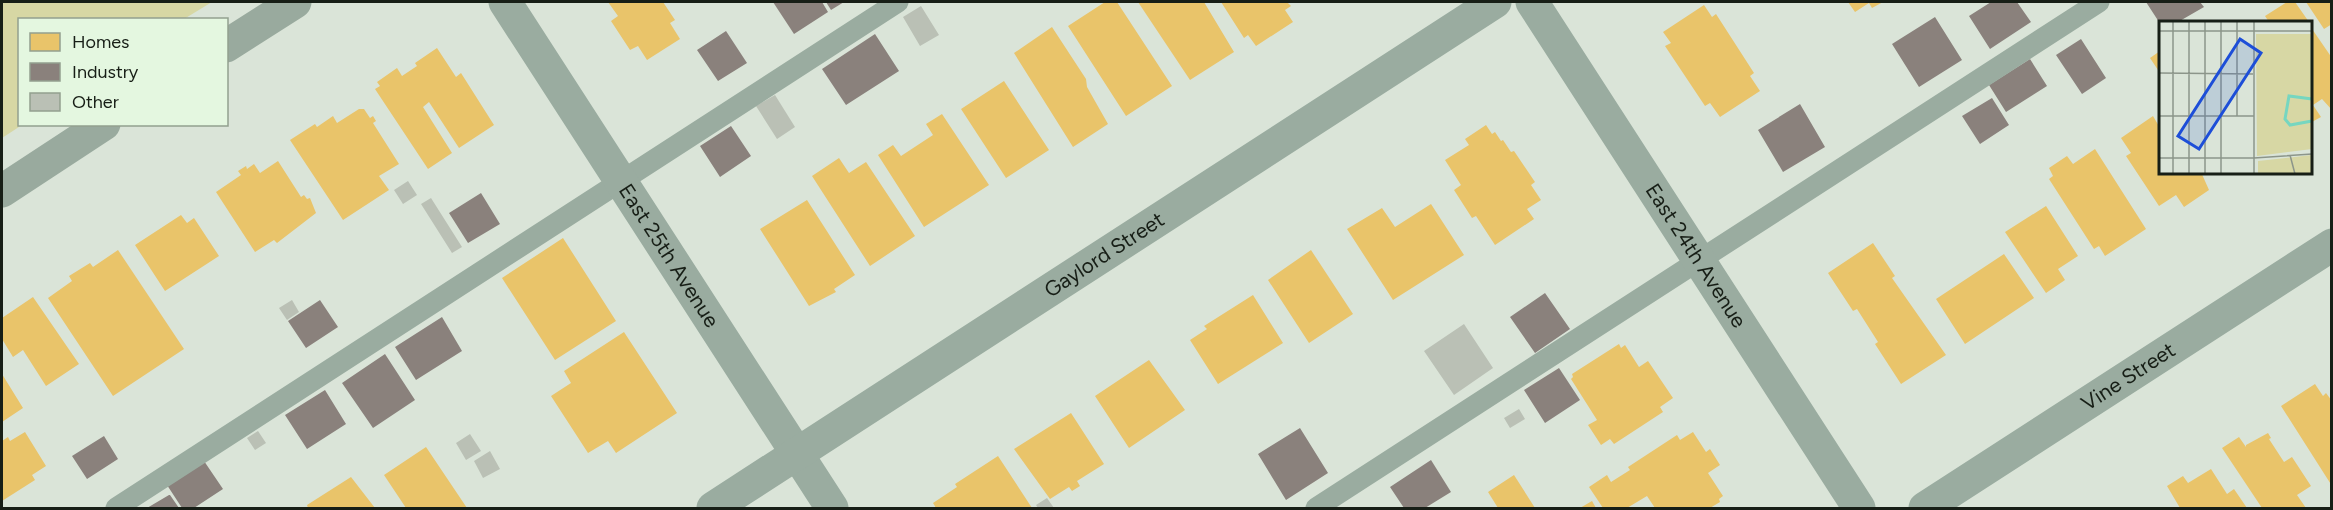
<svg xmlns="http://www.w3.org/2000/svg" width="2333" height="510" font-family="Figtree,sans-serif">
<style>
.green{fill:#d7d7a4}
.homes{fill:#e9c46a}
.industry{fill:#8a817c}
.building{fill:#bac0b5}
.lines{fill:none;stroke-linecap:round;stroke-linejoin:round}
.lane{stroke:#9aaca0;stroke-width:21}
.street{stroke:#9aaca0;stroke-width:33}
.secondary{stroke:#99aa9e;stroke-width:33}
.labels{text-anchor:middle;stroke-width:6;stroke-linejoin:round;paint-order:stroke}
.street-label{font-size:21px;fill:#171e16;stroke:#e4f7e0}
.inset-river{fill:none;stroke:#76d6c0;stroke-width:3}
.inset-road{fill:none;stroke:#8c958a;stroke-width:1.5}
.view{fill:#1d4ed8;fill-opacity:0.15;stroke:#1d4ed8;stroke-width:3}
.inset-edge{fill:none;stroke:#171e16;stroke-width:3}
</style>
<rect width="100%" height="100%" fill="#dae4d8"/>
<path class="green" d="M 2,2 L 212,2 L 184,19 L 20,20 L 20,124 L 22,125 L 2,138 Z"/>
<path class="homes" d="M 608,2 L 663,2 L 675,20 L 670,23 L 680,39 L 647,60 L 638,46 L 630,50 L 611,21 L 618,16 Z
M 1105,2 L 1117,2 L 1172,86 L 1126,116 L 1068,26 Z
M 1138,2 L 1204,2 L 1234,52 L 1190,80 Z
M 1221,2 L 1287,2 L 1291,6 L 1285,10 L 1293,22 L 1256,46 L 1248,35 L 1244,38 Z
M 1848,2 L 1883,2 L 1872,8 L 1869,3 L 1855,12 Z
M 2287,2 L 2295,2 L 2309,22 L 2269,22 L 2265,16 Z
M 2306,2 L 2332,2 L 2332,24 L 2324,29 Z
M 1704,5 L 1712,17 L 1716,14 L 1754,73 L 1750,76 L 1760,91 L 1720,117 L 1710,103 L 1705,106 L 1665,46 L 1671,43 L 1663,32 Z
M 2310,26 L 2332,58 L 2332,110 L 2322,99 L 2313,105 L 2321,117 L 2310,123 Z
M 1052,27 L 1086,79 L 1087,87 L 1108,124 L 1073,147 L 1014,53 Z
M 437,48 L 456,77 L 461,73 L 494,125 L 459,148 L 429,102 L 423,107 L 452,153 L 428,169 L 375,89 L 380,86 L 377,82 L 397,68 L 402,76 L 417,66 L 415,63 Z
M 2160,51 L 2160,73 L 2150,58 Z
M 1004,81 L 1049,150 L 1006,178 L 961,109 Z
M 359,109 L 364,109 L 370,118 L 373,116 L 376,121 L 373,123 L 399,164 L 379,176 L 389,190 L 343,220 L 290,140 L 315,124 L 317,127 L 333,116 L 337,123 Z
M 942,114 L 989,185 L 924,227 L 878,155 L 893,145 L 901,156 L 933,135 L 926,124 Z
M 2153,116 L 2160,128 L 2160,172 L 2201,172 L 2209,190 L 2184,207 L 2176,195 L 2159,206 L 2126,156 L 2131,153 L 2121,138 Z
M 1486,125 L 1492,134 L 1495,132 L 1501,141 L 1503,140 L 1511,152 L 1514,151 L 1535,182 L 1531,185 L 1541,200 L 1527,209 L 1534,219 L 1495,245 L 1476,216 L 1472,218 L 1454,190 L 1461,185 L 1445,160 L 1469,145 L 1465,139 Z
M 2095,149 L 2146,229 L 2105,256 L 2099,246 L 2094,249 L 2049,179 L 2053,176 L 2049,168 L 2067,156 L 2073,164 Z
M 839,158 L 849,173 L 866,162 L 915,236 L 870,266 L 812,176 Z
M 278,161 L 301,197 L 304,195 L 307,199 L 310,198 L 316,213 L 277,243 L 274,240 L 255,252 L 216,192 L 241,175 L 238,171 L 246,166 L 247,169 L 254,164 L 260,173 Z
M 807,200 L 855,275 L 834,289 L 836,292 L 809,306 L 760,229 Z
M 1431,204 L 1464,255 L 1393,300 L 1347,229 L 1382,208 L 1395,227 Z
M 2046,206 L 2078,256 L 2058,269 L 2065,280 L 2046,293 L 2005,232 Z
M 181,215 L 187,223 L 194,218 L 219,256 L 165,291 L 135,245 Z
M 563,238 L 616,321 L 555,360 L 502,278 Z
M 1873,243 L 1895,276 L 1892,278 L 1946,355 L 1901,384 L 1875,344 L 1878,342 L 1857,309 L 1853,311 L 1828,273 Z
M 118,250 L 184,349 L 113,396 L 48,298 L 72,281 L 69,276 L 90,263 L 93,267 Z
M 1311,250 L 1353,314 L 1309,343 L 1268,280 Z
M 2004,254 L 2034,298 L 1965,344 L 1936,299 Z
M 1253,295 L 1283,343 L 1218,384 L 1190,340 L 1207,329 L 1204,326 Z
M 33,297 L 79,364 L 46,386 L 23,350 L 13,357 L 2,339 L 2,318 Z
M 624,332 L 677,413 L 616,453 L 608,441 L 588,453 L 551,396 L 571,383 L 564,371 Z
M 1619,344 L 1621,348 L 1625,345 L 1639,367 L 1648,361 L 1673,398 L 1660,407 L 1663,412 L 1614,444 L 1610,439 L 1601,445 L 1588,425 L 1597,420 L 1571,379 L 1573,377 L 1572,374 Z
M 1149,360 L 1185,410 L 1129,448 L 1095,396 Z
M 2,374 L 23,408 L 2,422 Z
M 2315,384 L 2323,396 L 2326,393 L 2332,401 L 2332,486 L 2281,406 Z
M 1071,413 L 1104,464 L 1077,481 L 1080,486 L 1072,491 L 1069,487 L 1050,499 L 1014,449 Z
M 25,432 L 46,466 L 32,475 L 35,480 L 2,501 L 2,441 L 8,437 L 10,441 Z
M 1693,432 L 1706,452 L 1710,449 L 1720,465 L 1708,473 L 1723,496 L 1719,499 L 1720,502 L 1710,508 L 1655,508 L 1647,496 L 1627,508 L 1603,508 L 1589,487 L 1607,475 L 1611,482 L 1630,470 L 1628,467 L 1677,435 L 1680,440 Z
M 2268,433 L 2271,438 L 2269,439 L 2284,462 L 2292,457 L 2311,486 L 2297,495 L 2306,508 L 2262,508 L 2222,448 L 2239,437 L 2246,447 L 2246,445 Z
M 426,447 L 467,508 L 406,508 L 384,475 Z
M 998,456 L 1032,508 L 936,508 L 933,503 L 957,487 L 955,484 Z
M 2211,469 L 2227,494 L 2234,489 L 2247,508 L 2180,508 L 2167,486 L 2183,476 L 2188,483 Z
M 1514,475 L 1535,508 L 1498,508 L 1488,492 Z
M 351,477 L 375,508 L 308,508 L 307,505 Z
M 1592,501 L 1596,508 L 1580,508 Z"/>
<path class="industry" d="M 773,2 L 822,2 L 828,12 L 794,34 Z
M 826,2 L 844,2 L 831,10 Z
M 1991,2 L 2017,2 L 2031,22 L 1990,49 L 1969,16 Z
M 2146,2 L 2200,2 L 2204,7 L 2178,22 L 2159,22 Z
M 1935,17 L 1962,60 L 1919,87 L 1892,44 Z
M 726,31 L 747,63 L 718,81 L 697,50 Z
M 875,34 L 899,71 L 846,105 L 822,69 Z
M 2081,39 L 2106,78 L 2082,94 L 2056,55 Z
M 2030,59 L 2047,86 L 2006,112 L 1989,85 Z
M 1992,98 L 2009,125 L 1980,144 L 1962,116 Z
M 1800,104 L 1825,147 L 1783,172 L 1758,130 Z
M 731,126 L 751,156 L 720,177 L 700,146 Z
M 481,193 L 500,224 L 468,243 L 449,213 Z
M 1545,293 L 1570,329 L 1535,353 L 1510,317 Z
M 320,300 L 338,327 L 306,348 L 288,321 Z
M 442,317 L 462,351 L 416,380 L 395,347 Z
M 385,354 L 415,400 L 373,428 L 342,383 Z
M 1559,368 L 1580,400 L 1545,423 L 1524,390 Z
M 325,390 L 346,424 L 307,449 L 285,415 Z
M 1300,428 L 1328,473 L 1286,500 L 1258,454 Z
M 104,436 L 118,459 L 87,479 L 72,456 Z
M 1431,460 L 1451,492 L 1425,508 L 1404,508 L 1390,487 Z
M 204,461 L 223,489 L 194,508 L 182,508 L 167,485 Z
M 170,495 L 179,508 L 147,508 L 169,495 Z"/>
<path class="building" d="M 921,6 L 939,35 L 920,46 L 903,17 Z
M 775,95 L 795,127 L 777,139 L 756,106 Z
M 408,181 L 417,195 L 403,204 L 394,190 Z
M 431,198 L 462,247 L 452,253 L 421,204 Z
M 292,300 L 299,312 L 287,320 L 279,308 Z
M 1464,324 L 1493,368 L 1454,395 L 1424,351 Z
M 1519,409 L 1525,419 L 1510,428 L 1504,418 Z
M 258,431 L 266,443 L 255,450 L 247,438 Z
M 470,434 L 481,451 L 466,460 L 456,443 Z
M 490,451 L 500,469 L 483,478 L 474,461 Z
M 1047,498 L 1054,508 L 1038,508 L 1036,505 Z"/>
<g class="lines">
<path class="lane" d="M 116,508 L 898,2
M 1316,508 L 2099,2"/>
<g class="street">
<path id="s1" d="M 505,2 L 832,508"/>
<path id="s2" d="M 1532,2 L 1859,508"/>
<path id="s3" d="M 713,508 L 1495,2"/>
<path id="s4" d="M 1925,508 L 2332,245"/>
</g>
<path class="secondary" d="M 226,46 L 295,2
M 2,191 L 104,124"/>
</g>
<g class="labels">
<g class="street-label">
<text dy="7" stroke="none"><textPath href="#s1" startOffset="302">East 25th Avenue</textPath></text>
<text dy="7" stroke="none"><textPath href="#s3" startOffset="466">Gaylord Street</textPath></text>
<text dy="7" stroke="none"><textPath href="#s2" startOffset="302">East 24th Avenue</textPath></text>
<text dy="7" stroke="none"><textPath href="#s4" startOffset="242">Vine Street</textPath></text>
</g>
</g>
<g transform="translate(2159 21)">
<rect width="153" height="153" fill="#dae4d8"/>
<path d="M 97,13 L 153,13 L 153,128 L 98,135 ZM 153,134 L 153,153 L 99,153 L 99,140 Z" fill="#d7d7a4"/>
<path class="inset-river" d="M 153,78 L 130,75 L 126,98 L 131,104 L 153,100"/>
<path class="inset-road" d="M 95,0 L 95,153M 0,10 L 153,10M 0,52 L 94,53M 0,95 L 95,95M 78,95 L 78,0M 131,134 L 136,153M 0,137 L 95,137M 95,137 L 153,133M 14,153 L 14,0M 30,153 L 30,0M 46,153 L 46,0M 62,153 L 62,0"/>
<path class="view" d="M 81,18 L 102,32 L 40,128 L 19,115 Z"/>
<rect width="153" height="153" class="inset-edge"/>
</g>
<rect width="2333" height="510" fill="none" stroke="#171e16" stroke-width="6"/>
<rect x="18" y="18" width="210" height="108" fill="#e4f7e0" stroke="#92a08f" stroke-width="1.5"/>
<rect x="30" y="33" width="30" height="18" fill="#e9c46a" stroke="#92a08f" stroke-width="1.5"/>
<text x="72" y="48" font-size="18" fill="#171e16">Homes</text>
<rect x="30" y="63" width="30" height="18" fill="#8a817c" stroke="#92a08f" stroke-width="1.5"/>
<text x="72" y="78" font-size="18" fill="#171e16">Industry</text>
<rect x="30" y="93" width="30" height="18" fill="#bac0b5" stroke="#92a08f" stroke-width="1.5"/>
<text x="72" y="108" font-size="18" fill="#171e16">Other</text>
</svg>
